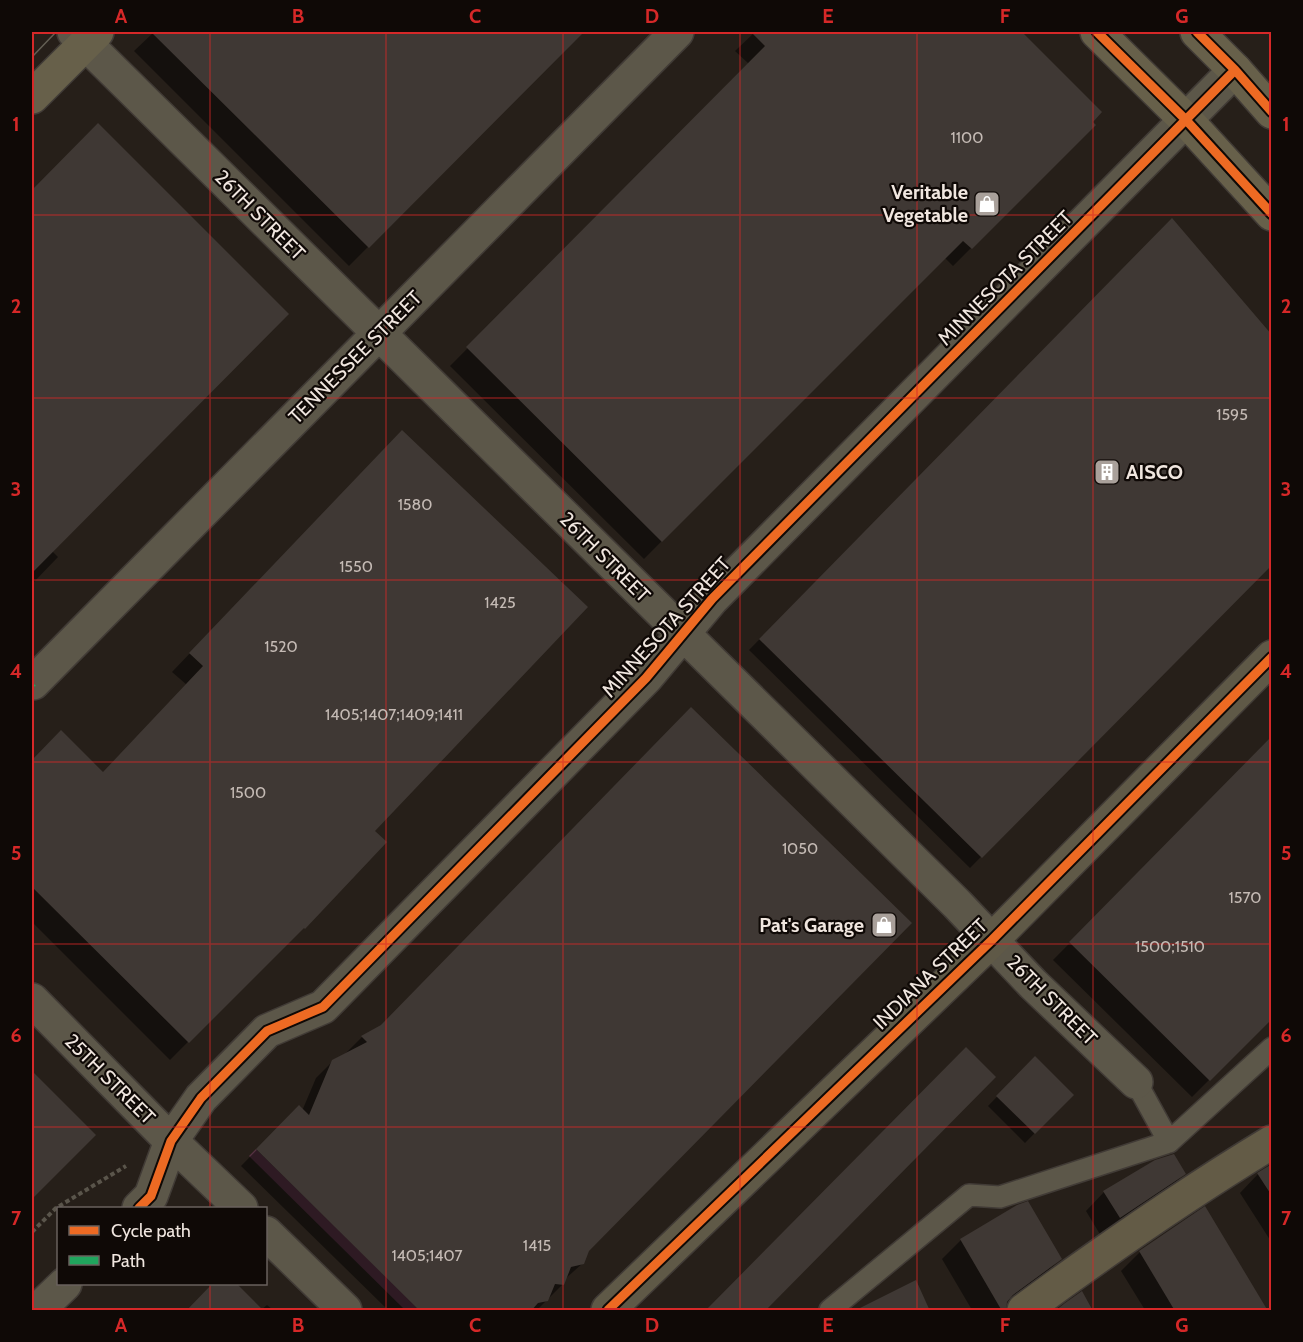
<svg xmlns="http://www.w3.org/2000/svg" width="1303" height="1342" font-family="Cabin,sans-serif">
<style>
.green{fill:#563243}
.shadow{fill:#0007}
.building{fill:#3f3834}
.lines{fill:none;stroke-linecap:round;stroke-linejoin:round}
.service-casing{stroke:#413b36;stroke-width:24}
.minor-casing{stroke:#413b36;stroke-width:36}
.secondary-casing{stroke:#413b36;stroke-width:36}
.primary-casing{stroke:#413b36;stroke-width:36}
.motorway-casing{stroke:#413b36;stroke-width:36}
.path{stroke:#5a554b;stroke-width:4;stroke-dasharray:4.5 3;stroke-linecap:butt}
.service{stroke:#5c5749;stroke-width:21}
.minor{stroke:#5c5749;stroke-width:33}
.secondary{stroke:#5f5947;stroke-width:33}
.primary{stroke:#67604a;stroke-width:33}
.motorway{stroke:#635b46;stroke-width:33}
.tram{stroke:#645f54;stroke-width:1.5}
.quiet{stroke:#20a55d;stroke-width:8;stroke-dasharray:15 8;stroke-linecap:butt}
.cycleway-casing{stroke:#0f0906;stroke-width:13}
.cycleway{stroke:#ed6a23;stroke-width:9}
.grid{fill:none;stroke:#d62828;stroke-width:1.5;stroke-opacity:0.55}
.labels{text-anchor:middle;stroke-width:4.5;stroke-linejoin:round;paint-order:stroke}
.number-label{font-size:16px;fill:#c4bab4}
.poi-label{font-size:20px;font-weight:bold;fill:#f0e6df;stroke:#0f0906;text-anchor:end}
.street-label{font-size:20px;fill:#f0e6df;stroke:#0f0906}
.neatline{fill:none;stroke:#d62828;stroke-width:2}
.grid-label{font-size:20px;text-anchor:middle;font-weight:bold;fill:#d62828}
</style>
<rect width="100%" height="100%" fill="#261f19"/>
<path class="green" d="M 256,1149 L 420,1310 L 405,1310 L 249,1156 Z"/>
<path class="shadow" d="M 154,32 L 582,32 L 349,266 L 134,51 Z
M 755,32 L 1020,32 L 1100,112 L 1091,122 L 1094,125 L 953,266 L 944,257 L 644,559 L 450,366 L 749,64 L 735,51 Z
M 98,125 L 52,551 L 58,557 L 32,584 L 32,192 Z
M 1172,221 L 1272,562 L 970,868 L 749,650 Z
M 385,449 L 373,831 L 285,944 L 170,1060 L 32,922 L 32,762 L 61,732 L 102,774 L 187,685 L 172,672 Z
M 1272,739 L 1272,1017 L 1192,1097 L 1053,960 Z
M 381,1027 L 588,1250 L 583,1263 L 564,1280 L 563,1284 L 537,1310 L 388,1310 L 241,1166 L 299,1107 L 302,1111 L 316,1078 L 333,1061 L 346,1053 L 362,1037 Z
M 1035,1058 L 1072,1095 L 1025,1143 L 988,1106 Z
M 32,1072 L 94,1135 L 32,1197 Z
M 1272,1166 L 1272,1243 L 1240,1193 L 1258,1174 Z
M 1184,1174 L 1165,1193 L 1101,1236 L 1086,1211 L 1104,1192 Z
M 1017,1206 L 1060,1259 L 1042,1277 L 1005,1304 L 1004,1310 L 972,1310 L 942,1259 L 961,1240 Z
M 1140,1252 L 1266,1310 L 1145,1310 L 1121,1271 Z
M 214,1284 L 235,1284 L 261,1310 L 267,1305 L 273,1310 L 188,1310 Z"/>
<path class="building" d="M 151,32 L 584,32 L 369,248 Z
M 751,32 L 1022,32 L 1102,112 L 1093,122 L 1096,125 L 972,249 L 963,241 L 662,542 L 466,347 L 765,46 Z
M 98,123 L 289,314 L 32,573 L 32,190 Z
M 1172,218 L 1272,335 L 1272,565 L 982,858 L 759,639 Z
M 402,430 L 588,607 L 375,831 L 387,842 L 305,929 L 304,928 L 189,1043 L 32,887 L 32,760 L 61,730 L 103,772 L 203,666 L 189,653 Z
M 691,707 L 912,923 L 589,1251 L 584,1264 L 571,1267 L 564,1285 L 555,1284 L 548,1301 L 538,1303 L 531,1311 L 420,1311 L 256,1149 L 299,1105 L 309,1115 L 332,1060 L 367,1042 L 361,1036 L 381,1025 Z
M 1272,736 L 1272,1019 L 1210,1081 L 1069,942 Z
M 966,1047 L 996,1077 L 765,1311 L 705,1311 Z
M 1035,1056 L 1074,1095 L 1035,1134 L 996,1096 Z
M 32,1071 L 96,1135 L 32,1199 Z
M 1174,1154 L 1186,1174 L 1120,1218 L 1103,1191 L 1155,1160 Z
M 1272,1164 L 1272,1196 L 1257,1173 Z
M 1028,1201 L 1062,1259 L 1013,1295 L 1007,1302 L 1006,1311 L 1002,1311 L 960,1239 L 1017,1205 Z
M 1205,1206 L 1268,1311 L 1175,1311 L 1139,1251 Z
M 916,1280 L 930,1311 L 854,1311 Z
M 212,1284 L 237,1284 L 264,1311 L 186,1311 Z
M 1082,1291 L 1093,1311 L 1055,1311 L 1065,1303 Z"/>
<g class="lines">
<g class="service-casing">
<path id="service" d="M 1136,1082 L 1169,1142 L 1272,1048
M 830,1310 L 969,1195 L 1000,1197 L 1169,1142"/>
</g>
<g class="minor-casing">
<path id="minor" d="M 74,32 L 957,904 L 1033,984 L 1136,1082
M 33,683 L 677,32
M 32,1000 L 171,1141 L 241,1208
M 139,1208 L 151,1196 L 171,1141 L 201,1098 L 267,1031 L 323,1007 L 646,678 L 712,599 L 1235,70
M 266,1233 L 345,1310
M 38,1310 L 65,1284"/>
</g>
<g class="secondary-casing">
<path id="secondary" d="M 608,1310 L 992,940 L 1272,657"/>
</g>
<g class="primary-casing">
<path id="primary" d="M 1097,32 L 1186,120 L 1272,214
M 1197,32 L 1235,70 L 1272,112
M 32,97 L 97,32"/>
</g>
<g class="motorway-casing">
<path id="motorway" d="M 1024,1310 C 1104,1251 1186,1194 1272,1142"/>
</g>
<path class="path" d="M 32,1232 L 56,1208 L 126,1166"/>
<use href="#service" class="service"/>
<use href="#minor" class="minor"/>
<use href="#secondary" class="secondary"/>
<use href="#primary" class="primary"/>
<use href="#motorway" class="motorway"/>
<path class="tram" d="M 32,57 L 56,32"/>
<path class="quiet" d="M 32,684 L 33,683"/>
<g class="cycleway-casing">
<path id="cycleway" d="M 1097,32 L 1186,120 L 1272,214
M 1197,32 L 1235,70 L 1272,112
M 139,1208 L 151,1196 L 171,1141 L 201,1098 L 267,1031 L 323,1007 L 646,678 L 712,599 L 1235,70
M 608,1310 L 992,940 L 1272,657"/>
</g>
<use href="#cycleway" class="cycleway"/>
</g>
<path class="grid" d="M 210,32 L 210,1208M 386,32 L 386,1310M 563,32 L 563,1310M 740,32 L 740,1310M 917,32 L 917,1310M 1093,32 L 1093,1310M 32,215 L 1272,215M 32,398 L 1272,398M 32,580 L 1272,580M 32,762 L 1272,762M 32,944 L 1272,944M 32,1127 L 1272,1127M 210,1284 L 210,1310"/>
<defs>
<g id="shop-square" transform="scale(1.35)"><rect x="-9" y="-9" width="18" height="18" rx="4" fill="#a9a09a" stroke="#0f0906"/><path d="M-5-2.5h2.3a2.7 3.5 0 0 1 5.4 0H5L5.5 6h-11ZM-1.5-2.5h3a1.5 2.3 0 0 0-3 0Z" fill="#fff"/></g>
<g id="building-square" transform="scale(1.35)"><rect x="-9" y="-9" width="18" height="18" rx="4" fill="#a9a09a" stroke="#0f0906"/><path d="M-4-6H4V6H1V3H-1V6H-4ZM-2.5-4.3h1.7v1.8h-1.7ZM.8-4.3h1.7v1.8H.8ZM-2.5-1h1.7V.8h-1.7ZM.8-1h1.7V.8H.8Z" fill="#fff"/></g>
</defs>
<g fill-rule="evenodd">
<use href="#shop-square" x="987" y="204"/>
<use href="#building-square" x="1107" y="472"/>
<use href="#shop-square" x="884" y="925"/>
</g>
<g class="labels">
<g class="number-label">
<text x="967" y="143">1100</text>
<text x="1232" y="420">1595</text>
<text x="415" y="510">1580</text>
<text x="356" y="572">1550</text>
<text x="500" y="608">1425</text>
<text x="281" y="652">1520</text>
<text x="394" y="720">1405;1407;1409;1411</text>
<text x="248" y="798">1500</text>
<text x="800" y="854">1050</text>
<text x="1245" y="903">1570</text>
<text x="1170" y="952">1500;1510</text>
<text x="537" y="1251">1415</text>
<text x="427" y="1261">1405;1407</text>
</g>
<g class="poi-label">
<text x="968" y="199">Veritable<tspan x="968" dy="23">Vegetable</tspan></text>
<text x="1126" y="479" text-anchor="start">AISCO</text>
<text x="864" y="932">Pat's Garage</text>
</g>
<g class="street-label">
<text transform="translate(260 215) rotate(45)" y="7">26TH STREET</text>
<text transform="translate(1005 278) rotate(-45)" y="7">MINNESOTA STREET</text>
<text transform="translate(355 357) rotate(-45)" y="7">TENNESSEE STREET</text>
<text transform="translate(605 557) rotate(45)" y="7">26TH STREET</text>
<text transform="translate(666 627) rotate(-48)" y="7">MINNESOTA STREET</text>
<text transform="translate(930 974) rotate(-44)" y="7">INDIANA STREET</text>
<text transform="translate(1052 1000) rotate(45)" y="7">26TH STREET</text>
<text transform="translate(110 1079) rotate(45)" y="7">25TH STREET</text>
</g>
</g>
<rect width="1303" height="1342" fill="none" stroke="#0f0906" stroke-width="66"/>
<rect x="57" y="1207" width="210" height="78" fill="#0f0906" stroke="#69615d" stroke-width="1.5"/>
<rect x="69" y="1226" width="30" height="9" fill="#ed6a23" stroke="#69615d" stroke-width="1.5"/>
<text x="111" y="1237" font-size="18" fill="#f0e6df">Cycle path</text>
<rect x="69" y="1256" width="30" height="9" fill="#20a55d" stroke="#69615d" stroke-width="1.5"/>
<text x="111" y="1267" font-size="18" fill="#f0e6df">Path</text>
<rect x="33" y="33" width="1237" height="1276" class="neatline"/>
<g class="grid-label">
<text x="121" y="23">A</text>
<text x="298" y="23">B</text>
<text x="475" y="23">C</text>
<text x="652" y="23">D</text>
<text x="828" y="23">E</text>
<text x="1005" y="23">F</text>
<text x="1182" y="23">G</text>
<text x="16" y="131">1</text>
<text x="1286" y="131">1</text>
<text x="16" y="313">2</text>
<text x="1286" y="313">2</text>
<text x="16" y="496">3</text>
<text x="1286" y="496">3</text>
<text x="16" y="678">4</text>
<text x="1286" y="678">4</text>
<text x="16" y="860">5</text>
<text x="1286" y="860">5</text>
<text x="16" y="1042">6</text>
<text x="1286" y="1042">6</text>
<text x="16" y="1225">7</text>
<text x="1286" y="1225">7</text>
<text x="121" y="1332">A</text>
<text x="298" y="1332">B</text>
<text x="475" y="1332">C</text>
<text x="652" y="1332">D</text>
<text x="828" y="1332">E</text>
<text x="1005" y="1332">F</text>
<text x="1182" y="1332">G</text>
</g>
</svg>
